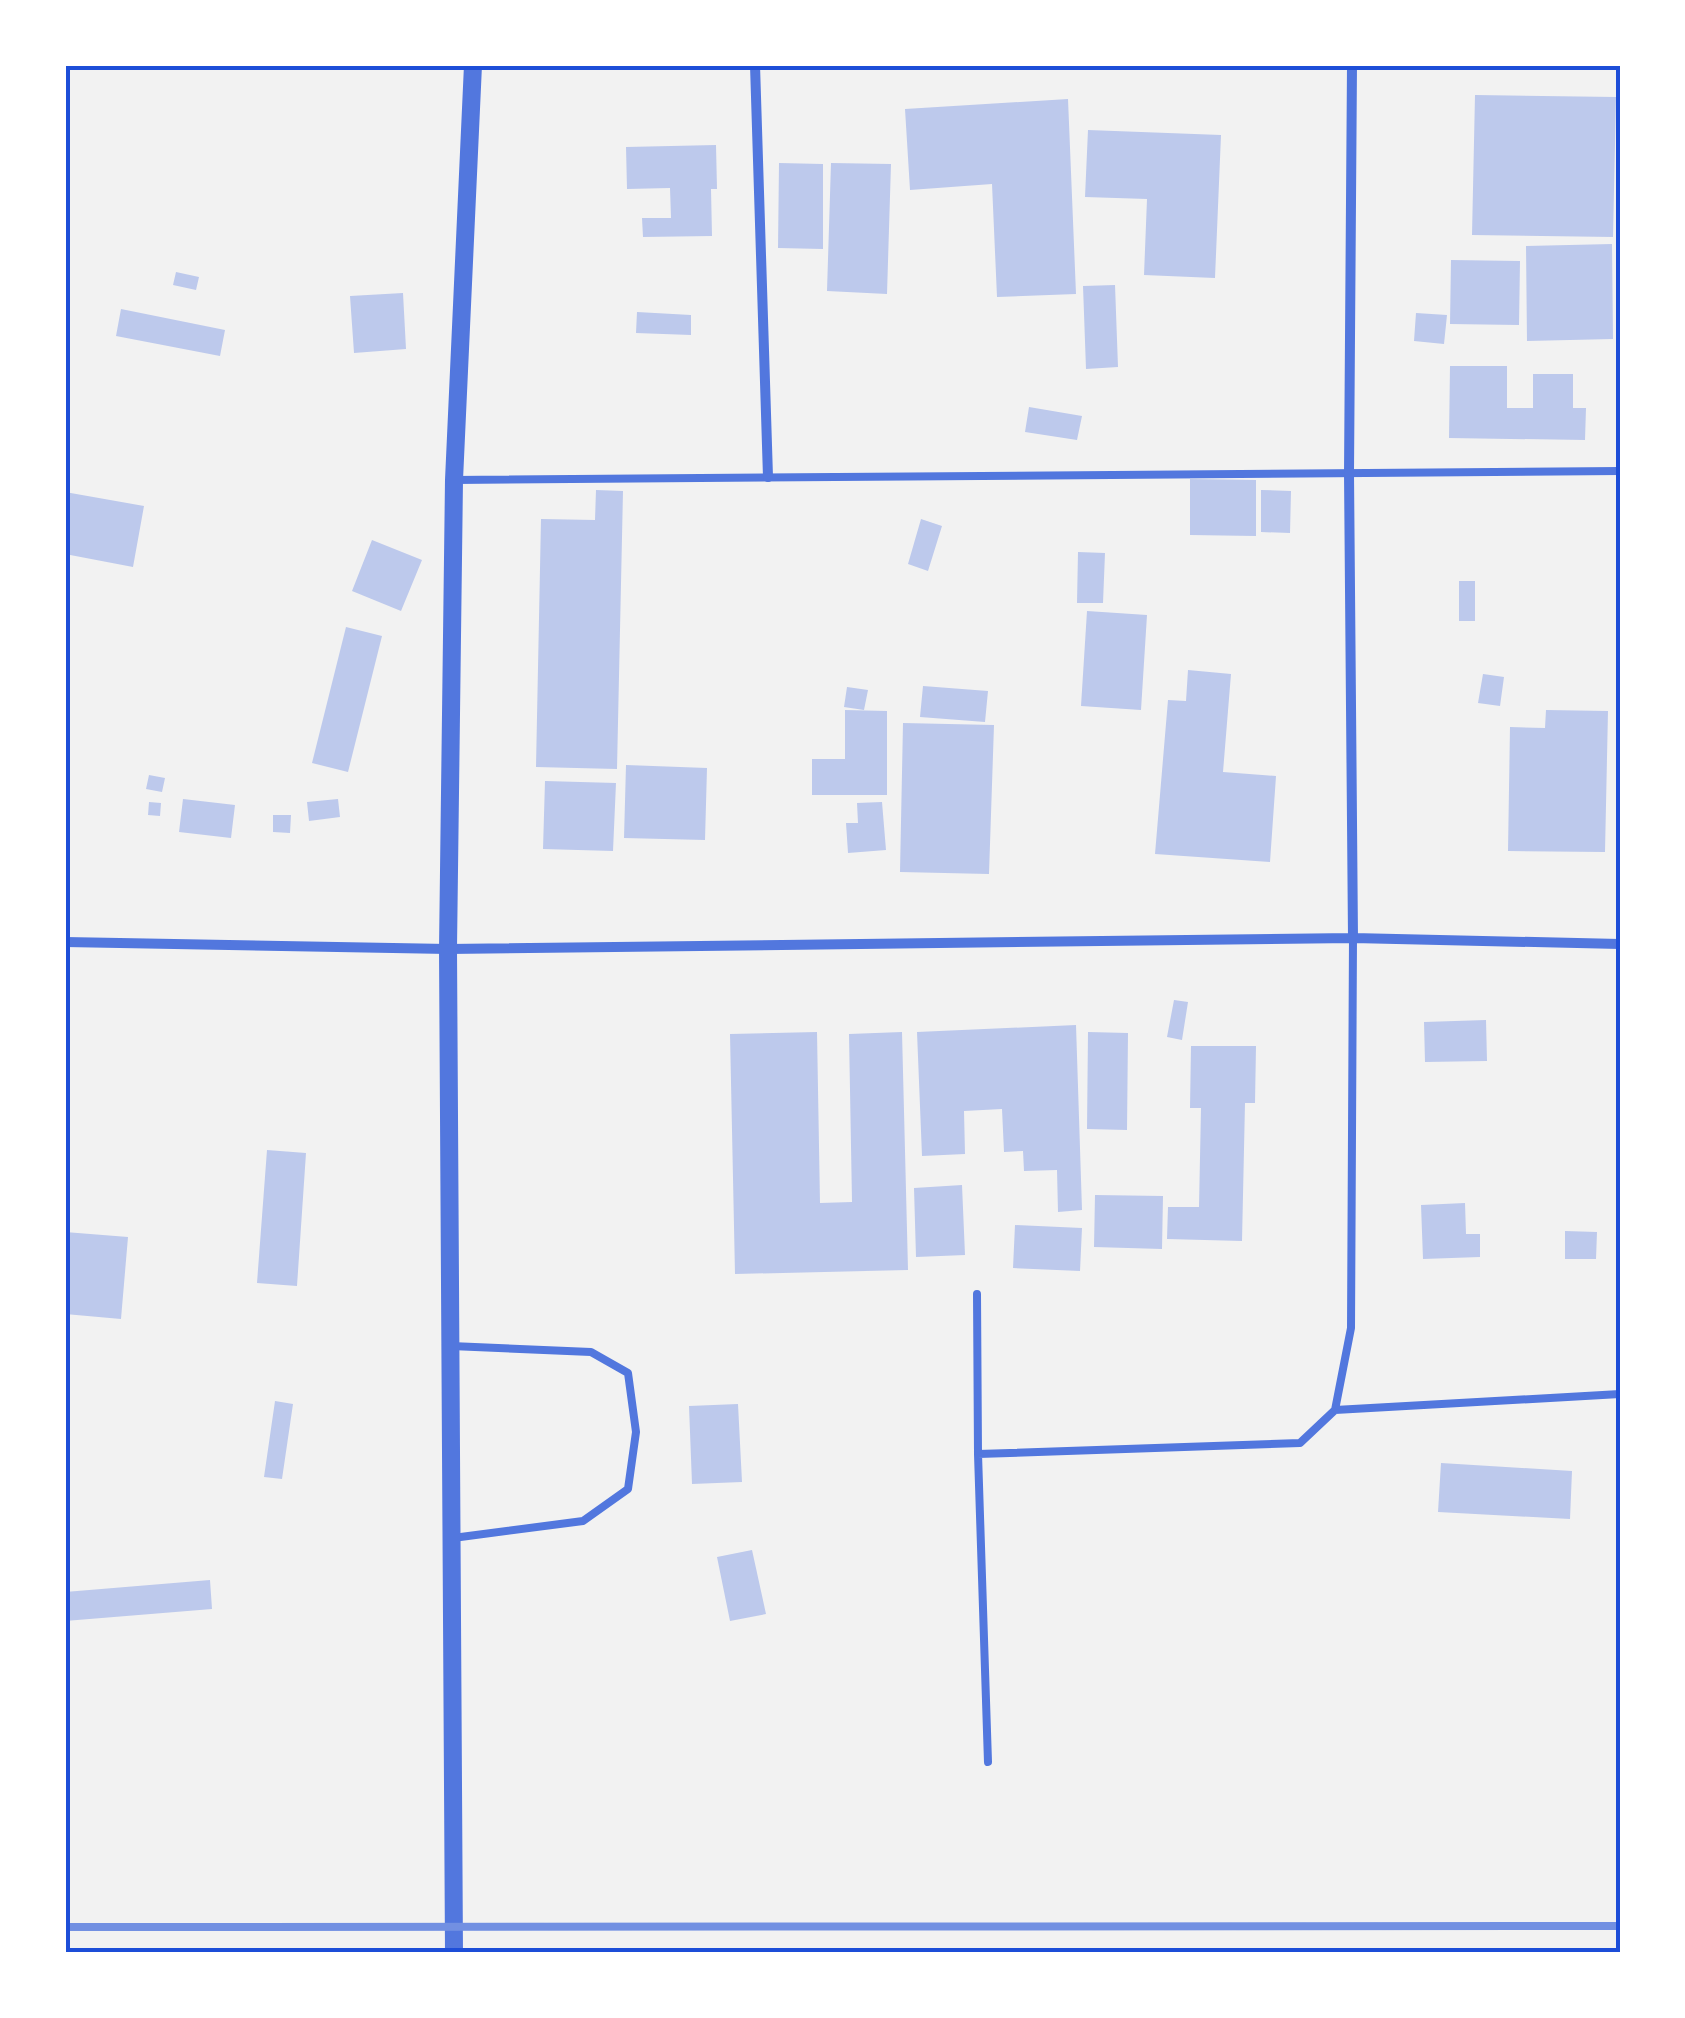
<svg xmlns="http://www.w3.org/2000/svg" width="1685" height="2018" font-family="'Crimson Pro',serif">
<style>
.building{fill:#bdc9ec}
.lines{fill:none;stroke-linecap:round;stroke-linejoin:round}
.service{stroke:#5277de;stroke-width:8}
.minor{stroke:#5277de;stroke-width:10}
.tertiary{stroke:#5277de;stroke-width:18}
.rail{stroke:#7290e2;stroke-width:8}
.neatline{fill:none;stroke:#1d4ed8;stroke-width:4}
</style>
<rect width="100%" height="100%" fill="#f2f2f2"/>
<path class="building" d="M 1475,95 L 1616,97 L 1613,237 L 1472,235 Z
M 1068,99 L 1076,294 L 997,297 L 992,184 L 910,190 L 905,109 Z
M 1088,130 L 1221,135 L 1215,278 L 1144,275 L 1147,199 L 1085,197 Z
M 716,145 L 717,189 L 711,189 L 712,236 L 643,237 L 642,218 L 671,218 L 670,188 L 627,189 L 626,147 Z
M 779,163 L 823,164 L 823,249 L 778,248 Z
M 831,163 L 891,164 L 887,294 L 827,291 Z
M 1612,244 L 1613,339 L 1527,341 L 1526,246 Z
M 1451,260 L 1520,261 L 1519,325 L 1450,324 Z
M 176,272 L 199,277 L 196,290 L 173,285 Z
M 1115,285 L 1118,367 L 1086,369 L 1083,286 Z
M 403,293 L 406,349 L 354,353 L 350,296 Z
M 121,309 L 225,330 L 220,356 L 116,336 Z
M 637,312 L 691,315 L 691,335 L 636,333 Z
M 1416,313 L 1447,315 L 1444,344 L 1414,341 Z
M 1450,366 L 1507,366 L 1507,408 L 1533,408 L 1533,374 L 1573,374 L 1573,408 L 1586,408 L 1585,440 L 1449,438 Z
M 1029,407 L 1082,416 L 1077,440 L 1025,432 Z
M 1190,479 L 1256,480 L 1256,536 L 1190,535 Z
M 596,490 L 623,491 L 617,769 L 536,767 L 541,519 L 595,520 Z
M 1261,490 L 1291,491 L 1290,533 L 1261,532 Z
M 65,492 L 144,506 L 133,567 L 65,554 Z
M 921,519 L 942,526 L 928,571 L 908,564 Z
M 372,540 L 422,560 L 401,611 L 352,591 Z
M 1078,552 L 1105,553 L 1103,603 L 1077,603 Z
M 1459,581 L 1475,581 L 1475,621 L 1459,621 Z
M 1087,611 L 1147,615 L 1141,710 L 1081,706 Z
M 346,627 L 382,636 L 348,772 L 312,763 Z
M 1188,670 L 1231,674 L 1223,772 L 1276,776 L 1270,862 L 1155,854 L 1168,700 L 1186,701 Z
M 1483,674 L 1504,677 L 1500,706 L 1478,703 Z
M 923,686 L 988,691 L 985,722 L 920,717 Z
M 847,687 L 868,690 L 864,710 L 844,707 Z
M 845,710 L 887,711 L 887,795 L 812,795 L 812,759 L 845,759 Z
M 1546,710 L 1608,711 L 1605,852 L 1508,851 L 1510,727 L 1545,728 Z
M 903,723 L 994,725 L 989,874 L 900,872 Z
M 626,765 L 707,768 L 705,840 L 624,838 Z
M 149,775 L 165,778 L 162,792 L 146,789 Z
M 545,781 L 616,783 L 613,851 L 543,849 Z
M 183,799 L 235,805 L 231,838 L 179,832 Z
M 338,799 L 340,817 L 309,821 L 307,802 Z
M 149,802 L 161,803 L 160,816 L 148,815 Z
M 882,802 L 886,850 L 848,853 L 846,823 L 858,823 L 857,803 Z
M 273,815 L 291,815 L 290,833 L 273,832 Z
M 1174,1000 L 1188,1002 L 1182,1040 L 1167,1037 Z
M 1486,1020 L 1487,1061 L 1425,1062 L 1424,1022 Z
M 1076,1025 L 1082,1210 L 1058,1212 L 1057,1170 L 1024,1171 L 1023,1151 L 1004,1152 L 1002,1109 L 964,1111 L 965,1154 L 922,1156 L 917,1032 Z
M 817,1032 L 820,1203 L 852,1202 L 849,1034 L 902,1032 L 908,1270 L 735,1274 L 730,1034 Z
M 1088,1032 L 1128,1033 L 1127,1130 L 1087,1129 Z
M 1191,1046 L 1256,1046 L 1255,1103 L 1245,1103 L 1242,1241 L 1167,1239 L 1168,1207 L 1199,1207 L 1201,1108 L 1190,1108 Z
M 267,1150 L 306,1153 L 297,1286 L 257,1283 Z
M 962,1185 L 965,1255 L 916,1257 L 914,1188 Z
M 1095,1195 L 1163,1196 L 1162,1249 L 1094,1247 Z
M 1465,1203 L 1466,1234 L 1480,1234 L 1480,1257 L 1423,1259 L 1421,1205 Z
M 1015,1225 L 1082,1228 L 1080,1271 L 1013,1268 Z
M 1565,1231 L 1597,1232 L 1596,1259 L 1565,1259 Z
M 65,1232 L 128,1237 L 121,1319 L 65,1314 Z
M 275,1401 L 293,1404 L 282,1479 L 264,1477 Z
M 738,1404 L 742,1482 L 692,1484 L 689,1406 Z
M 1441,1463 L 1572,1471 L 1570,1519 L 1438,1512 Z
M 752,1550 L 766,1614 L 730,1621 L 717,1557 Z
M 210,1580 L 212,1609 L 65,1621 L 65,1592 Z"/>
<g class="lines">
<path class="service" d="M 454,480 L 1620,471
M 977,1294 L 978,1454 L 988,1762
M 451,1346 L 591,1352 L 628,1373 L 636,1432 L 628,1489 L 583,1521 L 453,1538
M 1335,1410 L 1620,1394
M 978,1454 L 1300,1443 L 1335,1410 L 1351,1328 L 1353,938"/>
<path class="minor" d="M 755,65 L 768,477
M 1352,65 L 1349,473 L 1353,938
M 65,942 L 448,949 L 1353,938 L 1620,944"/>
<path class="tertiary" d="M 454,1953 L 448,949 L 454,480 L 473,65"/>
<path class="rail" d="M 65,1927 L 1620,1926"/>
</g>
<rect width="1685" height="2018" fill="none" stroke="#ffffff" stroke-width="135"/>
<rect x="68" y="68" width="1550" height="1882" class="neatline"/>
</svg>
